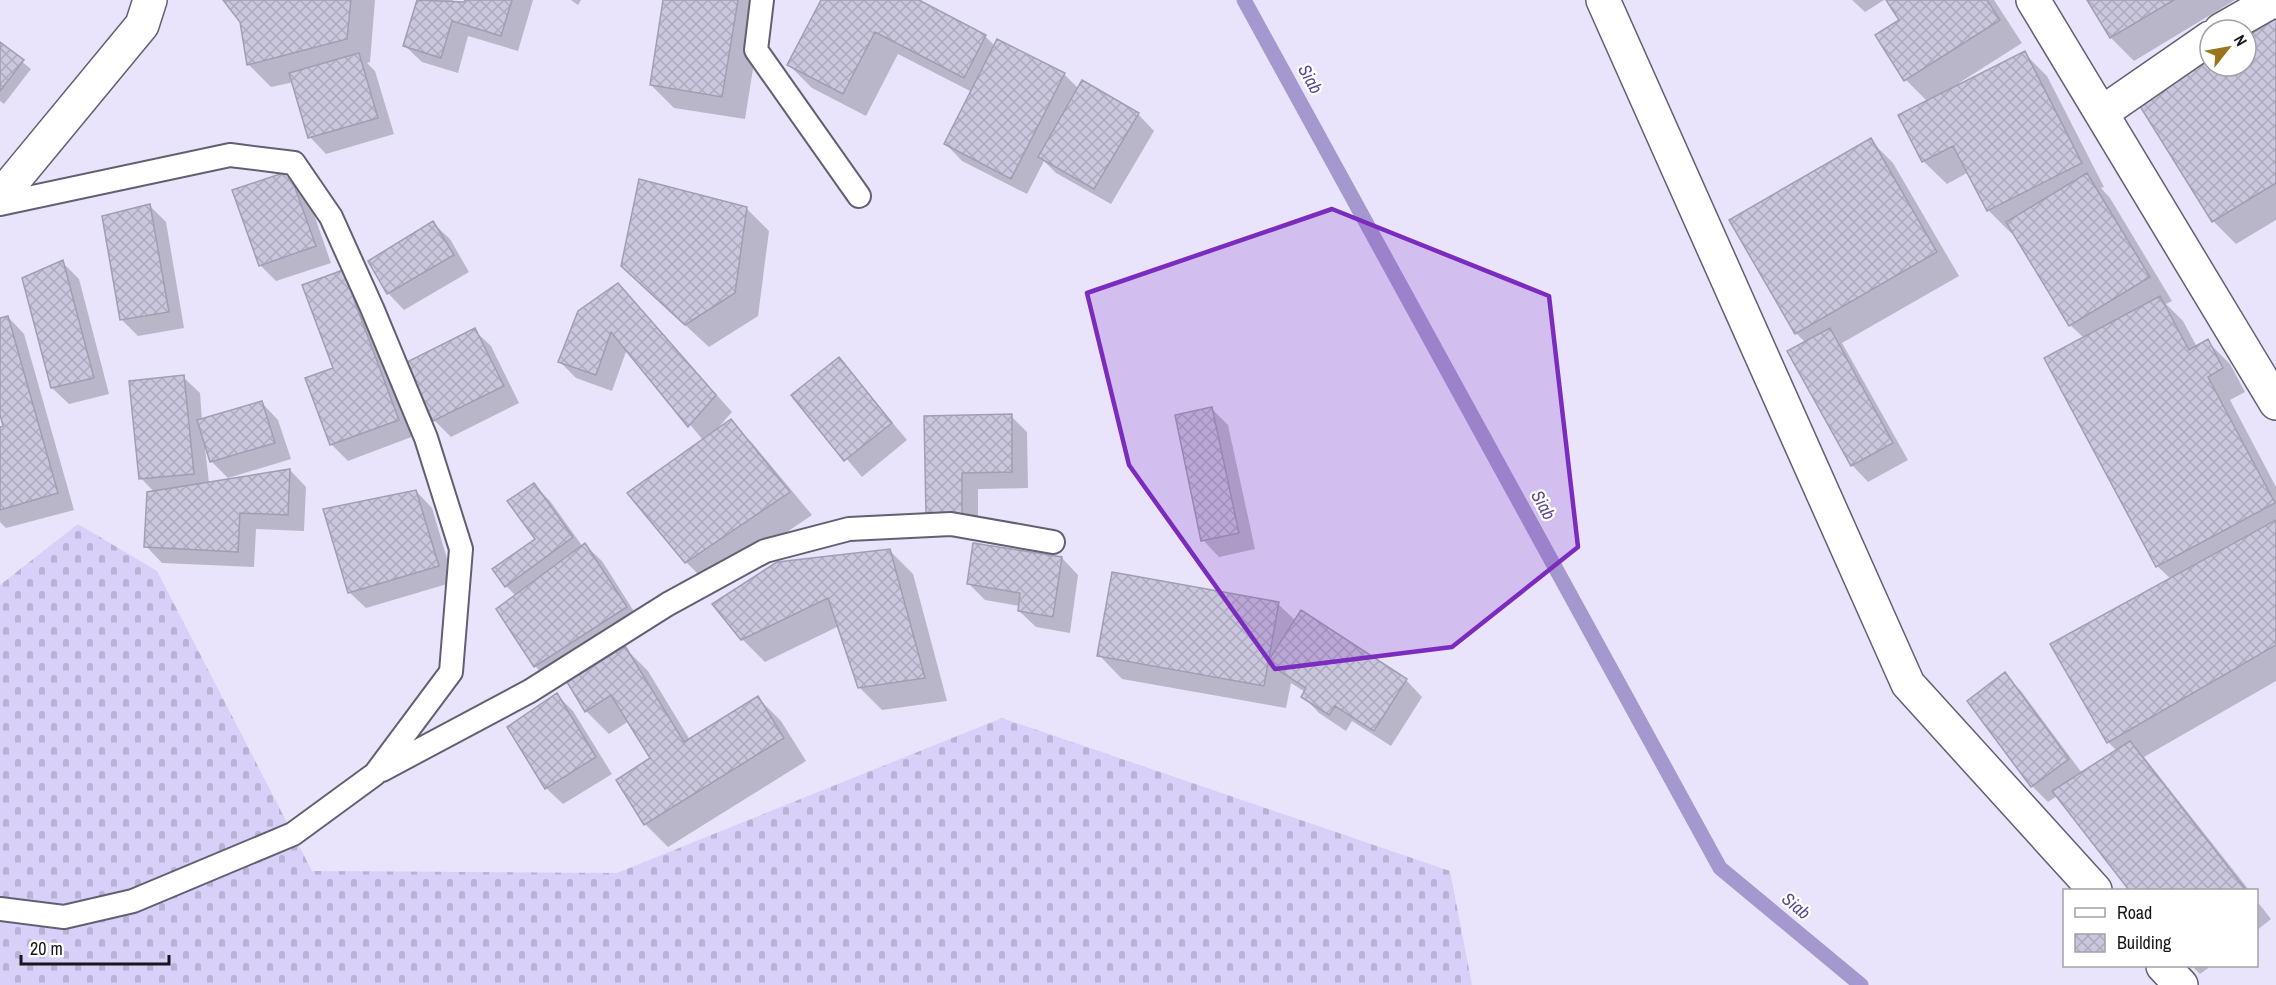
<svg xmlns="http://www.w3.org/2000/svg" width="2276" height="985" font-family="'Archivo Narrow',sans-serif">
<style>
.cemetery{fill:url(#cemetery-stones)}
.shadow{fill:#0003}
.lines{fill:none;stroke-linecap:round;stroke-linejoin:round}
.stream{stroke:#a498cf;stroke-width:15}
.building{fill:url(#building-cross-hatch);stroke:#a19db2;stroke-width:1.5}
.lane-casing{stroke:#635f73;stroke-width:26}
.street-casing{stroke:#635f73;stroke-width:36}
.lane{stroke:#fff;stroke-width:22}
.street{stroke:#fff;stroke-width:33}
.marked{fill:#7b2cbf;fill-opacity:0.2;stroke:#7b2cbf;stroke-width:4.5;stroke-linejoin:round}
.labels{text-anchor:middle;stroke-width:4.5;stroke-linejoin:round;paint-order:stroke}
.water-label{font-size:18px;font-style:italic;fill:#5c498e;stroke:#fff}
</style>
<defs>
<pattern id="cemetery-stones" width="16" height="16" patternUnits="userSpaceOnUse" patternTransform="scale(1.5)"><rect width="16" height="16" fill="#d8d0f8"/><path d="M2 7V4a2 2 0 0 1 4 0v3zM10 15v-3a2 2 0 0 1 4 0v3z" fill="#b9b2d4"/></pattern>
<pattern id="building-cross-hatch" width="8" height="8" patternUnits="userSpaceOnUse" patternTransform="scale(1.5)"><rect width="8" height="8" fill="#cac6dd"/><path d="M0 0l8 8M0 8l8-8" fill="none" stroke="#ada9bd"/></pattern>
</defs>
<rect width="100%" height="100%" fill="#e9e4fc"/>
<path class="cemetery" d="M 78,524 L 157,571 L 312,871 L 617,873 L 1002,718 L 1450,871 L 1472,985 L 0,985 L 0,585 Z"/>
<path class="shadow" d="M 225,0 L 375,0 L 370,62 L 367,63 L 375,71 L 394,134 L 326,154 L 310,137 L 294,82 L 271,87 L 248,64 L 242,21 Z
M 419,0 L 451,0 L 465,4 L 466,0 L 533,0 L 518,51 L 468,36 L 458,73 L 422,62 L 405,46 Z
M 571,0 L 581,0 L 578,5 Z
M 665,0 L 764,0 L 745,119 L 674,108 L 651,85 Z
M 822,0 L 916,0 L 985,36 L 995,46 L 1064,74 L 1079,89 L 1138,114 L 1154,131 L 1111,204 L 1056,173 L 1044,161 L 1027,194 L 962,161 L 946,144 L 972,92 L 898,54 L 866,116 L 812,88 L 789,65 Z
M 1852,0 L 1884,0 L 1865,12 Z
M 1888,0 L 1994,0 L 2022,43 L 1959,83 L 1960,85 L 2024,53 L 2047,76 L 2104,187 L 2101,188 L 2110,198 L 2172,301 L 2166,304 L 2183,321 L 2197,347 L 2207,341 L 2230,364 L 2245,392 L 2230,400 L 2276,487 L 2276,681 L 2144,757 L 2249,890 L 2131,890 L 2057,796 L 2048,802 L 2032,786 L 2004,674 L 2021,691 L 2082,773 L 2117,751 L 2108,742 L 2171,579 L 2157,566 L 2084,338 L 2070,325 L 2014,232 L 2011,233 L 1988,210 L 1969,172 L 1947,184 L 1923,161 L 1928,102 L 1906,80 L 1901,21 Z
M 2088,0 L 2235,0 L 2134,61 L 2111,38 Z
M 2276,20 L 2276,220 L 2236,244 L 2213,221 L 2140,103 L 2210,60 L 2210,66 L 2246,66 L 2246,38 Z
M 0,44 L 31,69 L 4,104 L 0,101 Z
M 1870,140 L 1893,163 L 1959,276 L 1842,343 L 1908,460 L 1868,482 L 1852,465 L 1806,343 L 1796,333 Z
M 289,172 L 305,189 L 331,263 L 276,281 L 260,265 Z
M 150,206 L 166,222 L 184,328 L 138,336 L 121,319 Z
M 746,208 L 769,231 L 758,316 L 709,347 L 646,289 Z
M 433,223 L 450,239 L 469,272 L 404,310 L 388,293 L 370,261 Z
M 62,262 L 79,279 L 109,394 L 69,404 L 52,388 Z
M 343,272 L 359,288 L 414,436 L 348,461 L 331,444 Z
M 618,285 L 732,412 L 718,428 L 730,421 L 753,444 L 812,515 L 709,585 L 686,562 L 703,440 L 627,349 L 612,391 L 576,378 L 560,362 Z
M 8,317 L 24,334 L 74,510 L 6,528 L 0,522 L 0,428 L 5,427 L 0,409 L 0,319 Z
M 474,330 L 491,346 L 519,403 L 451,437 L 435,421 L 407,363 Z
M 839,359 L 907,440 L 862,477 L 793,395 Z
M 183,377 L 200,393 L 202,420 L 262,403 L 278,420 L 291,459 L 228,478 L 211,461 L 205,447 L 209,483 L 290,470 L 306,487 L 304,531 L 256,529 L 254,567 L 162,563 L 146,546 L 154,492 L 141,478 Z
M 1212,409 L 1228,425 L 1255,549 L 1219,557 L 1203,540 Z
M 1011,416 L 1027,432 L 1028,488 L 978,489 L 978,530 L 944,531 L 925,417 Z
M 534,485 L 550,501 L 583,547 L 585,545 L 602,561 L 642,624 L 551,683 L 535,666 L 516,596 L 506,586 L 537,539 Z
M 416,491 L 432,508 L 454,582 L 366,608 L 349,592 Z
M 890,551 L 913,574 L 947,701 L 882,710 L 859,687 L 839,626 L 765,662 L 742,639 Z
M 1062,558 L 1078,575 L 1070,633 L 1036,627 L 1019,611 L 1020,606 L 985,600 L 969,584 Z
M 1278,604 L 1296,621 L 1406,680 L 1422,697 L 1391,746 L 1352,721 L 1346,731 L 1319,713 L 1303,696 L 1305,692 L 1291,683 L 1286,708 L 1122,679 L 1099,655 Z
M 625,648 L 648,671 L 690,740 L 758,698 L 781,721 L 806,761 L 668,847 L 645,824 L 652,759 L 629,721 L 609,734 L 586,711 Z
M 557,695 L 573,711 L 612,774 L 563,804 L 546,788 Z
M 2256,900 L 2271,919 L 2256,931 Z
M 2192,966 L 2211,966 L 2200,974 Z"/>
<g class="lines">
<path class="stream" d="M 1244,0 L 1720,868 L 1861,985"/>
</g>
<path class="building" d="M 223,0 L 351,0 L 347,39 L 247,65 L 240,22 Z
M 417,0 L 464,2 L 465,0 L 512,0 L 501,36 L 452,21 L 441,58 L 403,46 Z
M 663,0 L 738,0 L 722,97 L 650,85 Z
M 821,0 L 919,0 L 986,35 L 964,78 L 875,32 L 843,94 L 787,65 Z
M 1886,0 L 1987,0 L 2000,20 L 1904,81 L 1875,35 L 1899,20 Z
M 2087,0 L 2174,0 L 2110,38 Z
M 2276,18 L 2276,183 L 2212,222 L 2138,103 L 2210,59 L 2210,66 L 2246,66 L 2246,37 Z
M 997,39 L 1065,73 L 1011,179 L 944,144 Z
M 0,42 L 24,60 L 0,91 Z
M 2025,51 L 2082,163 L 1987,211 L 1953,146 L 1922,162 L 1898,115 Z
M 359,53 L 378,118 L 308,138 L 289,73 Z
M 1082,80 L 1139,113 L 1094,189 L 1038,157 Z
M 1871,138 L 1937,252 L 1795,334 L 1729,220 Z
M 289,171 L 316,246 L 259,266 L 232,190 Z
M 2087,173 L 2150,277 L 2069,326 L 2006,222 Z
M 639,179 L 747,207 L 735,293 L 685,325 L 621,266 Z
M 150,204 L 169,312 L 120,320 L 102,216 Z
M 433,221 L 454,255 L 387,294 L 368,261 Z
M 63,260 L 94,378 L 51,388 L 22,278 Z
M 343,270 L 399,420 L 330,445 L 305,378 L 333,368 L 302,285 Z
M 618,283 L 716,395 L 688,427 L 611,332 L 596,375 L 558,362 L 578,311 Z
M 2160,296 L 2189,350 L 2208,339 L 2223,368 L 2208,377 L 2275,503 L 2156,567 L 2044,358 Z
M 8,316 L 58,493 L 0,510 L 0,427 L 3,426 L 0,415 L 0,318 Z
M 475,328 L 504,386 L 433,421 L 405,363 Z
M 1830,328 L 1893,443 L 1851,466 L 1787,351 Z
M 839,357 L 892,423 L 844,461 L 791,395 Z
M 184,375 L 194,474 L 139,479 L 129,381 Z
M 262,401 L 275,443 L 210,462 L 197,420 Z
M 1212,407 L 1239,533 L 1201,541 L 1175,415 Z
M 1012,414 L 1012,472 L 962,473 L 962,514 L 926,515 L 924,416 Z
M 731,419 L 790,492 L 685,563 L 627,493 Z
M 290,469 L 288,515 L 240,513 L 238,552 L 144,547 L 147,492 Z
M 534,483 L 573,537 L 505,587 L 492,569 L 535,539 L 507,501 Z
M 416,490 L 439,566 L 348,593 L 323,509 Z
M 2276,520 L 2276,645 L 2107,743 L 2050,644 Z
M 585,543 L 627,607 L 534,667 L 496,609 Z
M 973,543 L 1062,557 L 1053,617 L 1018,611 L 1020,593 L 967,584 Z
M 890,549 L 925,678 L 858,688 L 828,598 L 741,640 L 712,604 L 777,562 Z
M 1112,572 L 1279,602 L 1264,686 L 1097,656 Z
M 1301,610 L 1407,679 L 1374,731 L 1335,706 L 1329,715 L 1301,697 L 1306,688 L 1267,663 Z
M 625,646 L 684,742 L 758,696 L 784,738 L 644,825 L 616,780 L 650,758 L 611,695 L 585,712 L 567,682 Z
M 2005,672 L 2069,759 L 2031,787 L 1967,701 Z
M 557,693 L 596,757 L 545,789 L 507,727 Z
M 2130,741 L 2246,890 L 2129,890 L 2052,791 Z"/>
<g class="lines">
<g class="lane-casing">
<path id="lane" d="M 762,0 L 756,50 L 859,196
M 0,204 L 230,155 L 294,163 L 331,217 L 372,308 L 426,438 L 461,549 L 451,672 L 375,774 L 293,834 L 133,901 L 64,917 L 0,909
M 382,770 L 530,691 L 668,604 L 765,551 L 849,529 L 951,524 L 1053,542"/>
</g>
<g class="street-casing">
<path id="street" d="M 1603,0 L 1908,684 L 2095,890
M 2033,0 L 2276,403
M 2221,30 L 2272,1 L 2276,2
M 2103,112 L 2210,38
M 0,197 L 142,25 L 150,0
M 2163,966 L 2181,985"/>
</g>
<use href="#lane" class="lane"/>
<use href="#street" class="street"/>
</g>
<path class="marked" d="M 1332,209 L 1549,296 L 1578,547 L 1452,647 L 1275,669 L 1129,465 L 1087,293 Z"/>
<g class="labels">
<g class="water-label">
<text transform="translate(1310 79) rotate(61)" y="6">Siab</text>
<text transform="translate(1543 505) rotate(61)" y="6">Siab</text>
<text transform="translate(1796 906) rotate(40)" y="6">Siab</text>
</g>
</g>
<rect x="2063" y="889" width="195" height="78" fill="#ffffff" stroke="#a2a1a5" stroke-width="1.5"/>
<rect x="2075" y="908" width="30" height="9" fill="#ffffff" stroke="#a2a1a5" stroke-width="1.5"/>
<text x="2117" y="919" font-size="18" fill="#17151d">Road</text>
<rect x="2075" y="934" width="30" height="18" fill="url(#building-cross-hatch)" stroke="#a2a1a5" stroke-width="1.5"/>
<text x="2117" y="949" font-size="18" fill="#17151d">Building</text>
<g transform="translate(2228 48) rotate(59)"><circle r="28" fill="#ffffff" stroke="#a2a1a5" stroke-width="1.5"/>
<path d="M0-4.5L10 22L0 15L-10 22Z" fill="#99751f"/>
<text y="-9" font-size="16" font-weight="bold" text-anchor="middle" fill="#17151d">N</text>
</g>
<path d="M21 955v9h148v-9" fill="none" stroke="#17151d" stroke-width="3"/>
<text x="30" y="955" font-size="18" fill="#17151d" stroke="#ffffff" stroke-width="4.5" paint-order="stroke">20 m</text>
</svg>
